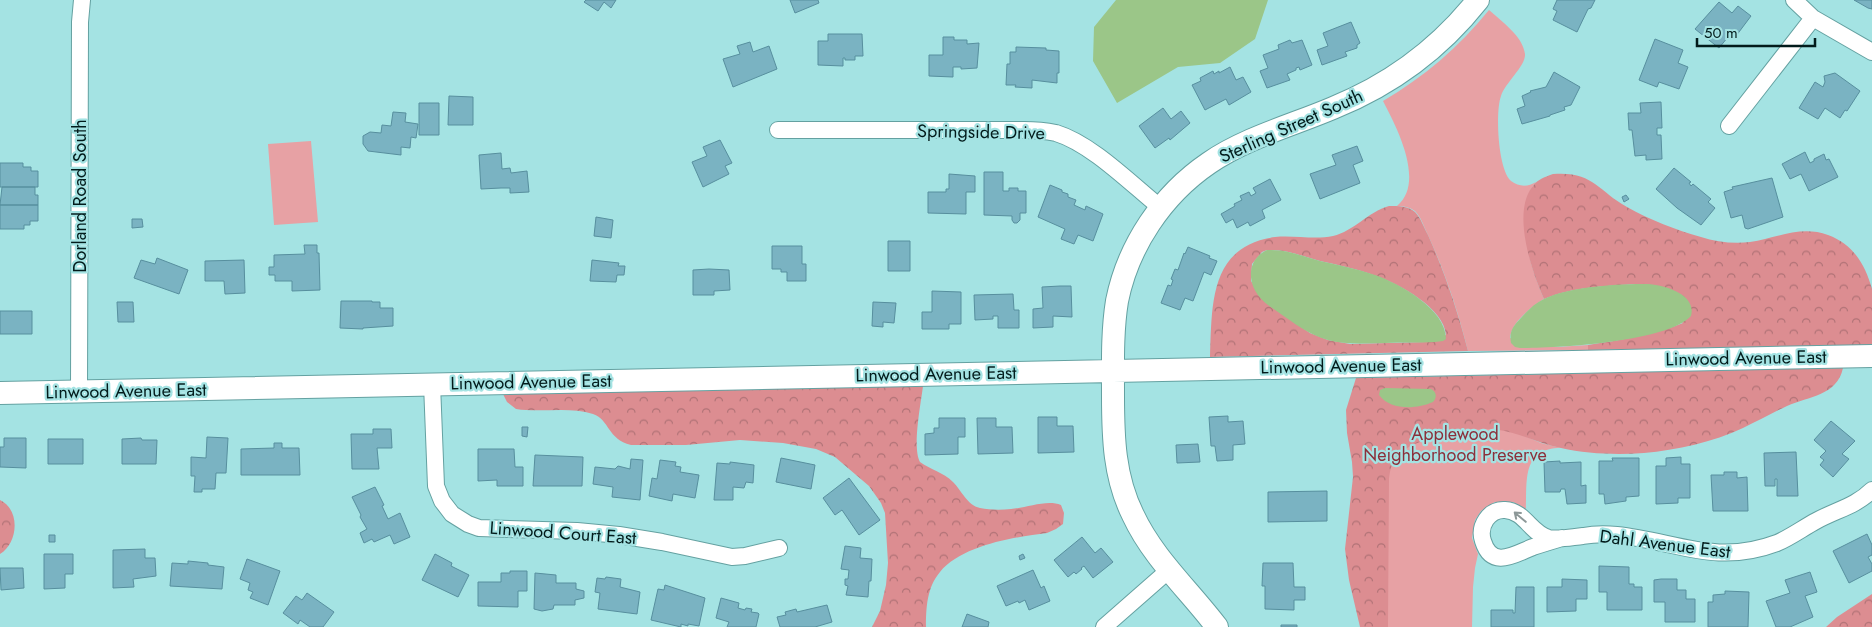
<svg xmlns="http://www.w3.org/2000/svg" width="1872" height="627" font-family="Jost,sans-serif">
<style>
.green{fill:#e7a1a4}
.forest{fill:url(#forest-crowns);fill-rule:evenodd}
.water{fill:#9bc688}
.building{fill:#7ab3c2;stroke:#578f9e}
.lines{fill:none;stroke-linecap:round;stroke-linejoin:round}
.street-casing{stroke:#64a1a1;stroke-width:18}
.secondary-casing{stroke:#64a1a1;stroke-width:24}
.street{stroke:#fff;stroke-width:16}
.secondary{stroke:#fff;stroke-width:22}
.oneway{stroke:#8d9898}
.labels{text-anchor:middle;stroke-width:4.5;stroke-linejoin:round;paint-order:stroke}
.street-label{font-size:18px;fill:#021b1b;stroke:#a4e3e3}
.park-label{font-size:18px;fill:#8c2f3a;stroke:#a4e3e3}
</style>
<defs>
<pattern id="forest-crowns" width="20" height="18" patternUnits="userSpaceOnUse" patternTransform="scale(1.25)"><rect width="20" height="18" fill="#dc8d91"/><path d="M2 6a3 3 0 1 1 6 0M12 15a3 3 0 1 1 6 0" fill="none" stroke="#b07276"/></pattern>
</defs>
<rect width="100%" height="100%" fill="#a4e3e3"/>
<path class="green" d="M 1489,10 C 1501,21 1523,36 1525,54 C 1526,66 1505,83 1501,96 C 1495,112 1498,170 1511,181 C 1519,187 1528,187 1536,182 C 1528,191 1527,200 1526,211 C 1524,245 1531,268 1544,299 C 1531,307 1511,323 1510,338 L 1557,347 L 1588,345 L 1588,350 L 1468,351 C 1458,311 1445,272 1428,235 C 1424,227 1421,217 1415,211 C 1410,207 1402,206 1397,206 C 1426,182 1396,126 1383,101 C 1424,77 1459,47 1489,10 Z
M 311,141 L 318,222 L 274,225 L 268,144 Z
M 1385,377 L 1541,443 L 1561,448 C 1522,448 1527,480 1526,509 L 1513,502 L 1495,502 L 1481,511 L 1475,520 L 1472,538 L 1478,554 L 1475,568 L 1473,587 L 1472,627 L 1386,627 Z"/>
<path class="forest" d="M 1553,174 C 1593,171 1597,190 1627,207 C 1650,220 1676,230 1701,237 C 1716,242 1734,244 1750,242 C 1776,238 1801,225 1828,235 C 1853,244 1865,264 1872,289 L 1872,345 L 1588,350 L 1588,345 C 1620,340 1653,335 1683,323 L 1637,284 C 1606,286 1572,287 1544,299 C 1532,272 1511,212 1533,186 C 1538,179 1545,177 1553,174 Z
M 1389,206 C 1398,206 1408,206 1415,212 C 1421,218 1424,228 1428,235 C 1445,273 1458,312 1468,351 L 1210,357 C 1212,305 1209,246 1275,237 C 1294,235 1315,240 1333,236 C 1354,231 1368,212 1389,206 ZM 1267,250 C 1286,249 1302,256 1320,261 C 1338,265 1358,269 1376,276 C 1399,284 1444,308 1446,335 L 1426,342 L 1350,344 L 1328,340 L 1310,333 L 1265,302 L 1251,281 L 1252,264 L 1262,252 Z
M 1843,368 C 1837,396 1809,396 1787,406 C 1772,413 1758,421 1743,428 C 1713,442 1677,450 1644,453 C 1617,455 1587,454 1561,448 C 1540,444 1520,433 1499,430 C 1476,426 1414,437 1398,455 C 1392,461 1390,470 1389,479 L 1388,627 L 1360,627 L 1349,580 L 1345,549 L 1353,477 L 1352,462 L 1347,433 L 1346,410 L 1356,378 Z
M 923,386 C 921,403 912,448 920,462 C 931,470 943,472 953,482 C 962,491 967,505 980,508 C 990,510 1001,510 1011,509 C 1026,508 1047,499 1061,505 L 1064,513 L 1063,524 L 1056,529 L 1047,533 C 1015,537 962,545 940,572 C 927,587 926,608 926,627 L 872,627 L 880,611 L 886,585 L 888,563 L 885,513 L 881,503 L 869,486 L 835,457 L 816,449 L 783,443 L 740,440 L 686,445 L 631,445 C 607,439 610,420 593,414 C 569,406 541,413 516,409 L 507,402 L 503,394 Z
M 0,500 C 21,510 18,543 0,554 Z
M 1872,594 L 1872,627 L 1826,627 L 1837,617 Z"/>
<path class="water" d="M 1116,0 L 1268,0 L 1255,39 L 1220,63 L 1178,67 L 1117,103 L 1093,61 L 1094,27 Z
M 1267,250 C 1286,249 1302,256 1320,261 C 1338,265 1357,269 1375,275 C 1400,284 1446,309 1446,339 L 1443,341 L 1435,342 C 1418,343 1402,342 1385,343 C 1366,343 1346,345 1328,340 C 1309,335 1294,323 1278,312 C 1265,304 1252,293 1251,277 C 1250,265 1256,255 1267,250 Z
M 1648,284 C 1664,285 1697,294 1691,316 C 1667,342 1557,348 1520,348 L 1515,347 L 1511,343 C 1509,332 1513,326 1520,319 C 1527,311 1535,303 1544,299 C 1571,286 1619,284 1648,284 Z
M 1385,388 L 1431,389 C 1437,392 1437,398 1433,402 C 1417,409 1391,411 1379,395 L 1380,390 Z"/>
<path class="building" d="M 586,0 L 616,0 L 611,8 L 604,2 L 598,11 L 584,2 Z
M 790,0 L 818,0 L 819,3 L 795,13 Z
M 1557,0 L 1595,0 L 1591,8 L 1588,9 L 1577,32 L 1553,20 L 1557,11 L 1553,9 Z
M 1854,0 L 1872,0 L 1872,9 L 1868,8 Z
M 1719,2 L 1732,13 L 1738,6 L 1751,16 L 1736,36 L 1732,32 L 1719,48 L 1695,29 Z
M 1351,22 L 1360,43 L 1357,45 L 1357,48 L 1345,52 L 1347,56 L 1322,65 L 1317,50 L 1328,46 L 1323,33 Z
M 828,34 L 862,34 L 863,56 L 855,56 L 855,60 L 845,60 L 845,58 L 843,58 L 843,66 L 818,65 L 818,41 L 828,41 Z
M 943,37 L 954,37 L 954,40 L 967,40 L 967,44 L 979,43 L 977,68 L 961,69 L 961,67 L 953,67 L 953,77 L 929,76 L 929,55 L 943,55 Z
M 1655,39 L 1683,50 L 1678,63 L 1688,67 L 1679,89 L 1659,82 L 1657,87 L 1639,80 Z
M 1290,40 L 1292,43 L 1302,40 L 1312,65 L 1300,70 L 1299,67 L 1296,68 L 1296,70 L 1287,74 L 1290,80 L 1267,88 L 1260,71 L 1268,68 L 1263,55 L 1279,49 L 1278,45 Z
M 750,42 L 753,52 L 769,46 L 777,69 L 733,87 L 723,59 L 740,54 L 737,46 Z
M 1016,47 L 1046,48 L 1046,50 L 1059,51 L 1059,73 L 1057,73 L 1057,83 L 1032,80 L 1032,88 L 1015,87 L 1016,85 L 1006,85 L 1007,64 L 1010,64 L 1010,52 L 1016,52 Z
M 1230,67 L 1236,80 L 1243,77 L 1251,92 L 1229,105 L 1226,99 L 1205,110 L 1192,85 L 1201,81 L 1200,78 L 1213,71 L 1214,74 L 1219,71 L 1219,73 Z
M 1554,72 L 1580,87 L 1571,105 L 1564,107 L 1565,110 L 1550,115 L 1550,116 L 1522,124 L 1517,109 L 1525,106 L 1522,96 L 1531,92 L 1530,91 L 1546,87 Z
M 1835,73 L 1860,91 L 1847,111 L 1845,110 L 1840,118 L 1825,108 L 1818,119 L 1799,108 L 1815,82 L 1823,87 L 1825,82 L 1824,76 Z
M 449,96 L 473,97 L 473,125 L 448,125 Z
M 1661,102 L 1662,128 L 1657,128 L 1657,135 L 1661,135 L 1662,159 L 1646,160 L 1646,155 L 1635,156 L 1632,130 L 1629,130 L 1628,113 L 1641,113 L 1640,103 Z
M 419,103 L 439,103 L 439,135 L 419,135 Z
M 1163,108 L 1171,119 L 1181,111 L 1190,123 L 1170,140 L 1169,138 L 1155,148 L 1139,126 Z
M 393,112 L 406,113 L 405,122 L 418,124 L 416,138 L 411,137 L 410,148 L 401,147 L 401,155 L 368,151 L 363,144 L 363,136 L 370,132 L 381,133 L 382,125 L 391,126 Z
M 720,140 L 732,163 L 725,166 L 729,174 L 703,187 L 692,162 L 707,156 L 703,147 Z
M 1357,146 L 1363,161 L 1353,165 L 1360,183 L 1320,199 L 1310,174 L 1336,165 L 1332,155 Z
M 1805,152 L 1810,163 L 1814,161 L 1814,159 L 1824,154 L 1826,160 L 1829,159 L 1838,177 L 1809,191 L 1801,174 L 1790,179 L 1782,164 Z
M 501,153 L 502,169 L 510,168 L 511,173 L 527,171 L 529,192 L 510,193 L 510,188 L 501,188 L 481,189 L 479,155 Z
M 0,163 L 23,163 L 23,167 L 31,167 L 31,171 L 38,171 L 38,187 L 0,187 Z
M 1674,168 L 1691,182 L 1689,183 L 1691,186 L 1693,184 L 1711,199 L 1708,202 L 1715,208 L 1701,225 L 1677,208 L 1656,189 Z
M 984,172 L 1003,172 L 1003,191 L 1009,191 L 1009,188 L 1018,188 L 1018,191 L 1026,191 L 1026,213 L 1020,213 L 1020,220 L 1017,223 L 1014,223 L 1012,220 L 1012,216 L 984,215 Z
M 949,174 L 975,176 L 975,192 L 966,192 L 966,214 L 928,213 L 928,192 L 946,192 L 946,189 L 949,189 Z
M 1772,178 L 1783,217 L 1748,229 L 1745,228 L 1742,215 L 1731,218 L 1724,192 L 1733,189 L 1732,187 Z
M 1270,179 L 1281,200 L 1262,210 L 1265,218 L 1250,226 L 1248,222 L 1237,228 L 1233,219 L 1226,223 L 1221,214 L 1235,206 L 1234,204 L 1242,200 L 1240,196 L 1249,192 L 1251,196 L 1256,193 L 1253,188 Z
M 1050,185 L 1062,190 L 1062,192 L 1068,194 L 1068,197 L 1076,200 L 1074,205 L 1085,210 L 1086,206 L 1103,214 L 1093,241 L 1078,235 L 1074,244 L 1061,239 L 1065,229 L 1038,217 Z
M 2,187 L 35,187 L 35,195 L 38,195 L 38,205 L 0,205 Z
M 1626,195 L 1629,199 L 1624,202 L 1622,197 Z
M 0,205 L 38,205 L 38,221 L 30,221 L 30,225 L 24,225 L 24,229 L 0,229 Z
M 596,217 L 613,220 L 611,238 L 594,236 Z
M 132,219 L 142,219 L 143,227 L 132,228 Z
M 888,241 L 910,241 L 910,271 L 888,271 Z
M 304,245 L 317,245 L 317,253 L 319,253 L 320,290 L 292,291 L 292,281 L 275,281 L 275,275 L 269,275 L 269,267 L 274,267 L 274,255 L 305,254 Z
M 772,246 L 802,246 L 802,264 L 806,264 L 806,281 L 787,281 L 787,272 L 781,272 L 781,269 L 772,269 Z
M 1188,247 L 1210,256 L 1209,258 L 1217,261 L 1211,275 L 1204,272 L 1193,301 L 1185,298 L 1180,310 L 1161,303 L 1168,285 L 1171,286 L 1173,280 L 1171,279 L 1175,269 L 1178,270 L 1184,253 L 1185,254 Z
M 157,258 L 188,270 L 179,294 L 134,278 L 141,260 L 155,264 Z
M 244,260 L 245,293 L 225,294 L 224,281 L 205,281 L 205,261 Z
M 592,260 L 619,263 L 618,266 L 625,266 L 624,275 L 617,275 L 616,282 L 590,281 Z
M 709,269 L 729,270 L 730,290 L 714,291 L 714,295 L 693,295 L 693,270 Z
M 1060,286 L 1071,286 L 1072,317 L 1053,316 L 1053,327 L 1033,328 L 1033,309 L 1043,308 L 1042,287 Z
M 932,291 L 961,292 L 961,324 L 949,324 L 949,329 L 922,329 L 922,312 L 932,312 Z
M 1013,294 L 1014,310 L 1019,310 L 1019,328 L 998,328 L 998,316 L 993,316 L 993,319 L 975,320 L 974,295 Z
M 341,301 L 372,301 L 372,302 L 380,302 L 380,308 L 393,308 L 393,326 L 363,328 L 363,329 L 340,328 Z
M 117,302 L 133,302 L 134,322 L 118,322 Z
M 873,302 L 896,303 L 894,323 L 883,322 L 883,327 L 872,326 Z
M 0,311 L 32,311 L 32,334 L 0,334 Z
M 1228,416 L 1228,422 L 1243,421 L 1245,444 L 1233,445 L 1233,460 L 1217,461 L 1215,446 L 1211,446 L 1209,417 Z
M 1038,417 L 1057,417 L 1057,426 L 1073,426 L 1074,452 L 1038,453 Z
M 939,418 L 965,418 L 965,437 L 958,437 L 958,454 L 925,455 L 925,434 L 934,433 L 934,428 L 939,428 Z
M 977,418 L 996,418 L 996,427 L 1012,427 L 1013,453 L 978,454 Z
M 1831,421 L 1855,441 L 1842,454 L 1849,459 L 1833,477 L 1820,465 L 1824,460 L 1820,457 L 1826,451 L 1814,440 Z
M 522,427 L 528,427 L 527,437 L 522,436 Z
M 373,429 L 391,429 L 392,448 L 377,448 L 379,469 L 352,469 L 351,434 L 373,434 Z
M 207,437 L 228,438 L 226,473 L 216,473 L 215,489 L 202,489 L 202,492 L 194,492 L 195,476 L 191,476 L 191,457 L 206,458 Z
M 4,438 L 26,438 L 26,468 L 0,467 L 0,447 L 4,447 Z
M 141,438 L 142,440 L 157,440 L 156,464 L 122,464 L 122,439 Z
M 48,439 L 83,439 L 83,464 L 48,464 Z
M 274,443 L 282,443 L 282,448 L 299,448 L 300,475 L 241,475 L 241,449 L 274,448 Z
M 1198,444 L 1200,462 L 1177,463 L 1176,445 Z
M 478,449 L 514,449 L 515,467 L 523,467 L 523,486 L 497,486 L 497,480 L 478,481 Z
M 1796,452 L 1798,496 L 1777,496 L 1777,479 L 1775,479 L 1775,486 L 1765,486 L 1764,453 Z
M 535,455 L 583,457 L 582,486 L 533,486 Z
M 1681,457 L 1681,464 L 1690,464 L 1690,498 L 1678,498 L 1678,503 L 1656,504 L 1656,466 L 1666,466 L 1666,458 Z
M 781,458 L 815,465 L 811,489 L 776,482 Z
M 1612,458 L 1639,458 L 1639,496 L 1626,497 L 1626,501 L 1605,504 L 1604,494 L 1599,494 L 1599,461 L 1613,461 Z
M 631,459 L 643,460 L 640,500 L 612,497 L 613,487 L 593,484 L 595,467 L 615,469 L 618,466 L 630,469 Z
M 660,460 L 676,462 L 675,466 L 681,467 L 680,472 L 699,475 L 695,498 L 673,494 L 672,501 L 649,496 L 652,478 L 657,479 Z
M 1560,461 L 1560,463 L 1581,462 L 1581,486 L 1586,485 L 1586,503 L 1567,504 L 1565,489 L 1561,489 L 1560,492 L 1545,492 L 1544,462 Z
M 730,462 L 754,465 L 753,483 L 746,482 L 744,488 L 733,487 L 733,500 L 714,500 L 717,463 L 730,464 Z
M 1724,472 L 1737,472 L 1737,478 L 1747,477 L 1748,511 L 1713,511 L 1711,475 L 1724,475 Z
M 849,478 L 880,520 L 859,535 L 842,510 L 835,515 L 823,498 Z
M 375,487 L 384,505 L 382,506 L 388,519 L 400,513 L 410,537 L 394,544 L 390,535 L 374,542 L 372,539 L 364,543 L 360,533 L 367,529 L 360,517 L 361,515 L 352,497 Z
M 1327,491 L 1327,521 L 1268,522 L 1268,492 Z
M 1867,534 L 1872,545 L 1872,555 L 1868,557 L 1872,564 L 1872,571 L 1849,583 L 1833,551 Z
M 49,535 L 55,535 L 55,542 L 49,542 Z
M 1082,537 L 1095,553 L 1101,548 L 1113,562 L 1093,578 L 1084,566 L 1081,568 L 1082,569 L 1076,574 L 1074,572 L 1068,577 L 1054,560 Z
M 845,546 L 861,548 L 860,558 L 872,559 L 871,581 L 869,581 L 868,597 L 846,595 L 848,586 L 845,585 L 845,579 L 848,579 L 849,570 L 841,569 Z
M 145,549 L 145,558 L 155,558 L 156,576 L 133,579 L 134,587 L 113,588 L 113,550 Z
M 44,554 L 73,554 L 73,574 L 65,574 L 65,588 L 44,589 Z
M 435,554 L 452,563 L 451,566 L 469,575 L 458,597 L 422,580 Z
M 1023,554 L 1025,558 L 1020,560 L 1019,556 Z
M 247,559 L 280,571 L 268,605 L 250,598 L 253,592 L 248,590 L 250,583 L 240,579 Z
M 188,561 L 208,563 L 208,565 L 224,567 L 222,589 L 170,586 L 172,563 L 188,564 Z
M 1263,563 L 1293,563 L 1294,587 L 1305,587 L 1305,600 L 1294,600 L 1294,610 L 1265,609 L 1265,586 L 1262,586 Z
M 1599,566 L 1629,567 L 1629,584 L 1634,584 L 1634,587 L 1642,587 L 1642,610 L 1607,610 L 1607,592 L 1599,592 Z
M 0,568 L 23,568 L 24,588 L 1,590 Z
M 1033,570 L 1041,588 L 1044,586 L 1050,601 L 1029,610 L 1025,600 L 1019,603 L 1018,601 L 1006,606 L 997,586 Z
M 510,571 L 527,571 L 527,591 L 518,591 L 518,607 L 478,606 L 478,582 L 501,582 L 501,573 L 510,573 Z
M 1810,572 L 1817,592 L 1805,596 L 1813,617 L 1790,627 L 1776,627 L 1766,601 L 1790,593 L 1785,580 Z
M 535,573 L 556,575 L 556,583 L 576,583 L 576,589 L 584,591 L 584,598 L 575,600 L 575,605 L 554,605 L 553,609 L 542,611 L 534,609 Z
M 606,577 L 621,579 L 620,587 L 640,592 L 637,614 L 598,609 L 600,593 L 595,592 L 597,578 L 605,579 Z
M 1562,579 L 1587,580 L 1587,599 L 1576,599 L 1576,611 L 1547,612 L 1547,587 L 1562,587 Z
M 1661,579 L 1677,579 L 1677,590 L 1686,590 L 1686,599 L 1695,599 L 1695,622 L 1665,622 L 1665,602 L 1654,602 L 1654,580 Z
M 665,585 L 705,598 L 699,626 L 688,624 L 688,626 L 681,624 L 681,627 L 651,620 L 658,589 L 664,590 Z
M 1516,587 L 1534,587 L 1534,627 L 1491,627 L 1491,610 L 1513,610 L 1513,613 L 1515,613 Z
M 1725,591 L 1749,592 L 1748,627 L 1708,627 L 1708,602 L 1713,602 L 1713,595 L 1725,594 Z
M 307,593 L 334,612 L 323,627 L 310,627 L 300,620 L 298,624 L 283,613 L 296,596 L 302,600 Z
M 721,598 L 739,603 L 738,608 L 745,610 L 746,608 L 752,609 L 751,612 L 758,613 L 759,614 L 756,627 L 727,627 L 729,622 L 716,618 Z
M 827,605 L 832,622 L 815,627 L 780,627 L 777,617 L 786,615 L 785,612 L 796,609 L 797,612 Z
M 967,614 L 989,622 L 988,627 L 962,627 Z
M 1281,625 L 1297,625 L 1297,627 L 1281,627 Z"/>
<g class="lines">
<g class="street-casing">
<path id="street" d="M 1794,0 L 1813,18 L 1872,52
M 1729,126 L 1813,18
M 778,130 L 1024,130 C 1035,130 1046,131 1056,133 C 1092,144 1131,184 1161,208
M 432,384 L 436,486 L 442,501 L 452,514 L 468,524 L 479,528 L 577,531 L 619,535 L 662,542 L 732,557 L 745,556 L 779,548
M 79,392 L 80,22 L 82,0
M 1562,538 C 1552,541 1542,544 1533,547 C 1515,554 1492,570 1483,541 C 1478,526 1489,509 1505,510 C 1525,511 1531,534 1549,538 C 1560,540 1572,537 1583,536 C 1594,534 1606,534 1617,535 C 1675,541 1716,566 1777,543 C 1791,537 1803,528 1816,521 C 1836,510 1856,506 1872,490
M 1104,627 L 1169,570"/>
</g>
<g class="secondary-casing">
<path id="secondary" d="M 0,393 L 1872,356
M 1217,627 C 1189,590 1153,558 1133,515 C 1114,477 1113,437 1113,395 C 1113,364 1112,332 1117,301 C 1128,246 1162,195 1209,163 C 1245,138 1293,125 1333,108 C 1390,85 1440,48 1478,0"/>
</g>
<use href="#street" class="street"/>
<use href="#secondary" class="secondary"/>
</g>
<defs><path id="oneway-shaft" d="M-6 0H5M1.5-3L5.5 0L1.5 3" fill="none" stroke-width="1.6" stroke-linecap="round" stroke-linejoin="round" transform="scale(1.25)"/></defs>
<use class="oneway" href="#oneway-shaft" transform="translate(1520 517) rotate(-140)"/>
<g class="labels">
<g class="street-label">
<text transform="translate(1291 126) rotate(-24)" y="6">Sterling Street South</text>
<text transform="translate(981 132) rotate(1)" y="6">Springside Drive</text>
<text transform="translate(80 196) rotate(-90)" y="6">Dorland Road South</text>
<text transform="translate(1746 358) rotate(-1)" y="6">Linwood Avenue East</text>
<text transform="translate(1341 366) rotate(-1)" y="6">Linwood Avenue East</text>
<text transform="translate(936 374) rotate(-1)" y="6">Linwood Avenue East</text>
<text transform="translate(531 382) rotate(-1)" y="6">Linwood Avenue East</text>
<text transform="translate(126 391) rotate(-1)" y="6">Linwood Avenue East</text>
<text transform="translate(563 533) rotate(4)" y="6">Linwood Court East</text>
<text transform="translate(1665 544) rotate(7)" y="6">Dahl Avenue East</text>
</g>
<g class="park-label">
<text x="1455" y="440">Applewood<tspan x="1455" dy="21">Neighborhood Preserve</tspan></text>
</g>
</g>
<path d="M1697 38v8h118v-8" fill="none" stroke="#021b1b" stroke-width="2.5"/>
<text x="1704" y="38" font-size="15" fill="#021b1b" stroke="#a4e3e3" stroke-width="4" paint-order="stroke">50 m</text>
</svg>
